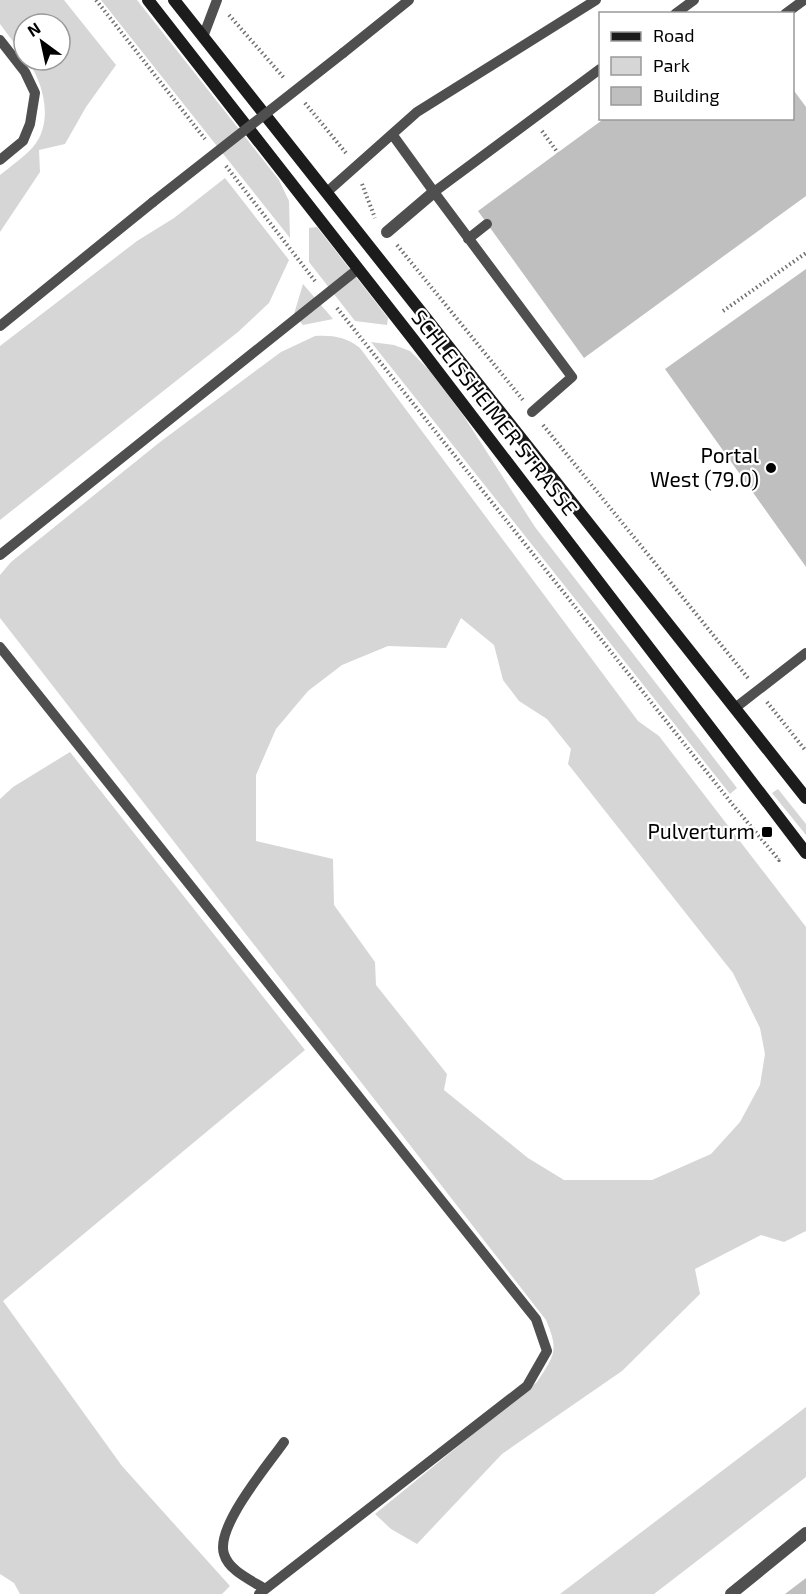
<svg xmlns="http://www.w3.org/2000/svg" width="806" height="1594" font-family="'Exo 2',sans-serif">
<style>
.green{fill:#d6d6d6;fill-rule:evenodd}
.building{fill:#bfbfbf}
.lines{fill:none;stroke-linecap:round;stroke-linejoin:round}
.path{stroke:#717171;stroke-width:4;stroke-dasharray:1.5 3;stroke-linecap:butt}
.service{stroke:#4f4f4f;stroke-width:10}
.pedestrian{stroke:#4f4f4f;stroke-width:12}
.minor{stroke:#4f4f4f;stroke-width:12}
.secondary{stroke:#1c1c1c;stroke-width:12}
.service-bridge{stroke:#4f4f4f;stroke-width:10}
.poi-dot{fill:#000;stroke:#fff;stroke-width:2}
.labels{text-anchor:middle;stroke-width:4.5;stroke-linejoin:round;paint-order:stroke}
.street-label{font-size:21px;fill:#000;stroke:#fff}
.poi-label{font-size:21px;fill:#000;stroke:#fff;text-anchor:end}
</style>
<rect width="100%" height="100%" fill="#fff"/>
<path class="green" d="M 0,0 L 64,0 L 116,65 L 86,107 L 65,144 L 39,150 L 40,172 L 0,232 L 0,175 C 11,166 23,158 33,147 C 54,123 44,83 27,60 L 60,60 L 60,24 L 24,24 L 24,56 L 0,24 Z
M 101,0 L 137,0 L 279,180 L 289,201 L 290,238 Z
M 225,178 L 289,260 L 269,303 L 238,332 L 0,520 L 0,346 L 137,241 L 174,218 Z
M 317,227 L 388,318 L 387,325 L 355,321 L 309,262 L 309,228 Z
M 303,284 L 333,319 L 303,325 L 294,314 Z
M 315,336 C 333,335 346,337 360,348 L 638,721 L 659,736 L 806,927 L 806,1231 L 784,1242 L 761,1235 L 695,1269 L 700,1294 L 622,1371 L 502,1454 L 417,1544 L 391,1529 L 375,1514 L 537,1382 C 555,1354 559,1351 546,1320 L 0,618 L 0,575 L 11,562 L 160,442 L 281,352 ZM 461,618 L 494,645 L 503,680 L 519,701 L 547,719 L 571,749 L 568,764 L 733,973 L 760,1028 L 765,1054 L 760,1085 L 740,1122 L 711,1154 L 652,1180 L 564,1180 L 528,1158 L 444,1090 L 447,1074 L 376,985 L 375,962 L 334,905 L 333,859 L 256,841 L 256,775 L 276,729 L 308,691 L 342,665 L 388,646 L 446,648 Z
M 371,342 L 394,345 L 410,351 L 429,370 L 463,415 L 535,527 L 737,788 L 730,794 Z
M 70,752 L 305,1050 L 3,1301 L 122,1466 L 230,1586 L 222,1594 L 20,1594 L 14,1583 L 0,1574 L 0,799 L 13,787 Z
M 778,789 L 806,824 L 806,835 L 772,793 Z
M 806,1407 L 806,1477 L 654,1594 L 560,1594 Z"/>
<path class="building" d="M 792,88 L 806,107 L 806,196 L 584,358 L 478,211 L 605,118 L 792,118 Z
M 806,269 L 806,567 L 665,369 Z
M 806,1578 L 806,1594 L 785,1594 Z"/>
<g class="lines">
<path class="path" d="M 96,0 L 205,139
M 229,15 L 285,79
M 305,103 L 346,153
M 542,131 L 558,153
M 226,166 L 315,281
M 362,184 L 375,218
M 397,245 L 523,400
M 337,308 L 733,805 L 779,860 L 781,858
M 723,311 L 806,253
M 543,425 L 748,678
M 767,702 L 806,751"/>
<path class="service" d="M 675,14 L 694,0
M 785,14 L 804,0
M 203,37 L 217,0
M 0,40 L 25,72 L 35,93 L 30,124 L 23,141 L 0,160
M 343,53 L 409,0
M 392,134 L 434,192 L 600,69
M 327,192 L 417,112 L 596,0
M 434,192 L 572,377 L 532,412
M 468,239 L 487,224
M 0,326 L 153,202
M 0,555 L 358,269
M 0,647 L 536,1319 L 547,1351 L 527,1386 L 259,1594
M 735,708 L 806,653
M 265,1589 C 251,1580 229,1571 224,1554 C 215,1527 268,1465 284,1442"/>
<path class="pedestrian" d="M 387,232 L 434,192"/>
<path class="minor" d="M 731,1594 L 806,1533"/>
<path class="secondary" d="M 148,0 L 413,339 L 806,853
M 174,0 L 806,798"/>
<path class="service-bridge" d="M 153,202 L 343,53"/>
</g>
<g class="poi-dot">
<circle cx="771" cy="468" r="6"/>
<rect x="761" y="826" width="12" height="12" rx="3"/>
</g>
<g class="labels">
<g class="street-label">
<text transform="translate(494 413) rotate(52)" y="7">SCHLEISSHEIMER STRASSE</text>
</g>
<g class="poi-label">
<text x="759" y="463">Portal<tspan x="759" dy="24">West (79.0)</tspan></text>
<text x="755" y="839">Pulverturm</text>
</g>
</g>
<rect x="599" y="12" width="195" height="108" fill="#ffffff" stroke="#999999" stroke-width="1.5"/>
<rect x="611" y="32" width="30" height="9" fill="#1c1c1c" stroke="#999999" stroke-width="1.5"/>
<text x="653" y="42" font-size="18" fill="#000000">Road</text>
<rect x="611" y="57" width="30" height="18" fill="#d6d6d6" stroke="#999999" stroke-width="1.5"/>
<text x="653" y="72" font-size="18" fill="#000000">Park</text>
<rect x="611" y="87" width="30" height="18" fill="#bfbfbf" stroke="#999999" stroke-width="1.5"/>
<text x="653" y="102" font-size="18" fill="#000000">Building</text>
<g transform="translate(42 42) rotate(327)"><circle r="28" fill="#ffffff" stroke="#999999" stroke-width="1.5"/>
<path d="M0-4.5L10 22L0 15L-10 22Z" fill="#000000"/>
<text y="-9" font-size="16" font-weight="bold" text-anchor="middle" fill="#000000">N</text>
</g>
</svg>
